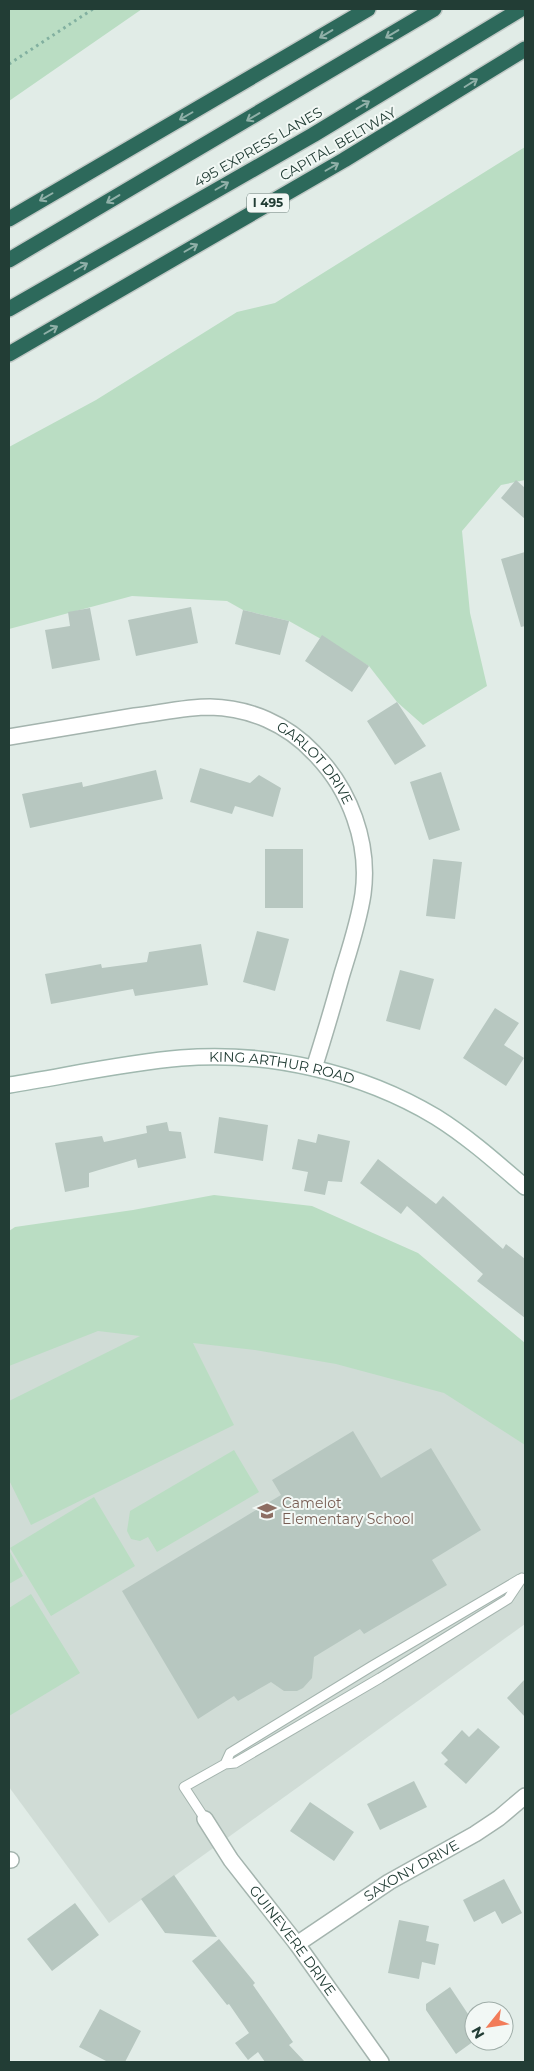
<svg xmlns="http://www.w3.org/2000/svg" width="534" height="2071" font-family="Montserrat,sans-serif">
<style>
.built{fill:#d0dcd6}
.green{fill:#baddc3}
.building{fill:#b7c7c0}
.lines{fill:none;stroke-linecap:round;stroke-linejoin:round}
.lane-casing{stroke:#a4b4ae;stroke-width:11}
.street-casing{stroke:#a4b4ae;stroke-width:18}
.secondary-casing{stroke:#a0b8af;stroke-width:18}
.highway-casing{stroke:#c1c9c6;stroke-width:18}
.path{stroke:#82b0a0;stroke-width:3;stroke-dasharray:2.5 4;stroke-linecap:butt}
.lane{stroke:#fff;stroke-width:9}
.street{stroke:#fff;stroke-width:15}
.secondary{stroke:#fff;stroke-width:15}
.highway{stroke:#2d695b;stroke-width:15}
.oneway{stroke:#90b0a8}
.labels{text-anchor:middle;stroke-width:4;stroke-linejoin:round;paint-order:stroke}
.shield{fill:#f2f8f5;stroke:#60756f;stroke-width:1}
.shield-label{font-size:12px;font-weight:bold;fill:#223d35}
.street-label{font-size:14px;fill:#223d35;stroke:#f2f8f5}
.education-label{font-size:14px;fill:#785e54;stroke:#f2f8f5;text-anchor:start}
</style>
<rect width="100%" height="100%" fill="#e1ece7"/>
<path class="built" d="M 9,1277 L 525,1398 L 525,1624 L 109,1923 L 9,1787 Z"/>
<path class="green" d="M 9,9 L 142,9 L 9,101 Z
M 525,147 L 525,480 L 501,485 L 462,531 L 470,613 L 487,686 L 423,725 L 397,702 L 369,666 L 289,621 L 243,610 L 227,601 L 132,596 L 9,629 L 9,447 L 96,400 L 237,312 L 275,303 Z
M 214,1195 L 312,1206 L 418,1253 L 525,1343 L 525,1445 L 444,1393 L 336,1364 L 255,1350 L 193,1343 L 234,1425 L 31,1525 L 9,1480 L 9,1401 L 140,1336 L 98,1331 L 9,1366 L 9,1231 L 15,1227 L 133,1210 Z
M 234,1450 L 259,1492 L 157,1552 L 148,1537 L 140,1541 L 131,1539 L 127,1531 L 130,1511 Z
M 94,1497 L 135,1566 L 51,1616 L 10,1548 Z
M 9,1550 L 23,1576 L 9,1584 Z
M 31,1594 L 80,1673 L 9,1716 L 9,1608 Z"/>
<path class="building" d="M 516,480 L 525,488 L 525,519 L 501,498 Z
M 525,552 L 525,626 L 521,627 L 501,559 Z
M 191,607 L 198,643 L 136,656 L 128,620 Z
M 90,608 L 100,660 L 52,669 L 45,630 L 70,626 L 68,612 Z
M 243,610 L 289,621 L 280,655 L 235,644 Z
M 322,635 L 369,666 L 352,692 L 305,661 Z
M 397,702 L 426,746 L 395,765 L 367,721 Z
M 200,768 L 250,783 L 259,775 L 281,788 L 273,817 L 235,806 L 232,814 L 190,802 Z
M 156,770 L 163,799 L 30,828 L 22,794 L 82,782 L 83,787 Z
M 441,772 L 460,830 L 429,840 L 410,782 Z
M 265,849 L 303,849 L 303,908 L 265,908 Z
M 433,859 L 462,862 L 455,919 L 426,916 Z
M 257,931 L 289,939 L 275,991 L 243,982 Z
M 201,944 L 208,985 L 135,996 L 133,989 L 51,1004 L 45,974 L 101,964 L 102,968 L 147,962 L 149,952 Z
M 400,970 L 434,979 L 420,1030 L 386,1021 Z
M 495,1008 L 519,1023 L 504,1045 L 524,1058 L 506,1086 L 463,1058 Z
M 219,1117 L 268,1125 L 263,1161 L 214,1153 Z
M 167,1122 L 169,1131 L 181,1132 L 186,1158 L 138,1168 L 136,1159 L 89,1173 L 89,1187 L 65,1192 L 55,1143 L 102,1136 L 104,1142 L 147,1133 L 146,1126 Z
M 318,1134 L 350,1141 L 342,1182 L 328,1181 L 325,1195 L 304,1191 L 308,1172 L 292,1169 L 298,1139 L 316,1143 Z
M 378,1159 L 436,1204 L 443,1196 L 503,1249 L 506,1244 L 525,1259 L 525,1318 L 477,1281 L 483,1274 L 407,1206 L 401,1214 L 360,1183 Z
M 353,1431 L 381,1478 L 431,1448 L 481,1530 L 432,1560 L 447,1585 L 364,1634 L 360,1629 L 314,1657 L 312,1678 L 303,1688 L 297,1691 L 284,1691 L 271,1682 L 238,1701 L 234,1696 L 198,1719 L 122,1591 L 281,1495 L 272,1480 Z
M 525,1679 L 525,1717 L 507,1698 Z
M 478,1728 L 500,1747 L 466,1784 L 444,1764 L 448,1760 L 441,1753 L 462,1730 L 469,1737 Z
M 414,1781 L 427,1807 L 380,1830 L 367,1804 Z
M 310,1802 L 354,1832 L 334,1861 L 290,1831 Z
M 174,1875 L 217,1937 L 165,1933 L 141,1899 Z
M 504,1879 L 522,1913 L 502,1924 L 495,1911 L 474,1922 L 463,1900 Z
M 75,1903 L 99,1935 L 52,1971 L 27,1939 Z
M 399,1920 L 429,1926 L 426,1941 L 439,1944 L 435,1965 L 422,1962 L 419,1979 L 388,1973 Z
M 219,1939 L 255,1983 L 253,1985 L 293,2042 L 289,2045 L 305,2062 L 265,2062 L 258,2052 L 248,2060 L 235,2043 L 249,2033 L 229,2004 L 227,2005 L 192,1961 Z
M 450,1987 L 474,2023 L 474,2041 L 456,2054 L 426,2010 L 426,2004 Z
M 100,2009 L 141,2031 L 125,2062 L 108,2062 L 79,2047 Z"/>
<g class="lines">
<g class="lane-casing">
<path id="lane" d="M 225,1764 L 230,1753 L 372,1666 L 520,1579
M 205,1819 L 184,1787 L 225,1764 L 235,1763 L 380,1678 L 508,1599 L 522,1578"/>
</g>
<g class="street-casing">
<g id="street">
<path id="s1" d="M 9,737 C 51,730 93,723 135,716 C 160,713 185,707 210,707 C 250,708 287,724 314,753 C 350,789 370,843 363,894 C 359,921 350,948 342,974 C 333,1006 324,1037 314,1068"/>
<path id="s2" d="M 205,1819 L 231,1860 L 297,1944 L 381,2062"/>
<path d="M 9,1860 L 11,1860"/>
<path id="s3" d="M 297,1944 L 389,1882 L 475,1834 L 499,1818 L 525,1796"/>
</g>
</g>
<g class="secondary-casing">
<g id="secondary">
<path id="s4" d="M 9,1085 C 66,1076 123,1063 181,1058 C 268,1051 361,1072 436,1117 C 468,1137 496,1162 525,1187"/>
</g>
</g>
<g class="highway-casing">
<path id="highway" d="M 9,219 L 368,9
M 9,260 L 434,9
M 9,309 L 313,135 L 521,9
M 9,354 L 344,160 L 525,49"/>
</g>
<path class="path" d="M 9,64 L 93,9"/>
<use href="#lane" class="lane"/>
<use href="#street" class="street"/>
<use href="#secondary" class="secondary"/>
<use href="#highway" class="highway"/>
</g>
<defs><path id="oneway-shaft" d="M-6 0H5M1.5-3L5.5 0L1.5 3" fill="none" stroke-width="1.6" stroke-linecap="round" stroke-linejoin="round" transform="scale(1.25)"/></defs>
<g class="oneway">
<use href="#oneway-shaft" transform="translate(326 34) rotate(149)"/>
<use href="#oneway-shaft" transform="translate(392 34) rotate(149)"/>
<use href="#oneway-shaft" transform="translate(471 83) rotate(-32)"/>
<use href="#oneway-shaft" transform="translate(363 105) rotate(-31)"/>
<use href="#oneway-shaft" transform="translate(186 116) rotate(150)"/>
<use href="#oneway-shaft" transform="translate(253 117) rotate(149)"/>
<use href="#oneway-shaft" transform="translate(332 167) rotate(-30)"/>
<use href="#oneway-shaft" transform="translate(222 186) rotate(-30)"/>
<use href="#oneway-shaft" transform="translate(46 197) rotate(150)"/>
<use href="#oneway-shaft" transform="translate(113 199) rotate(149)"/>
<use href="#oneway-shaft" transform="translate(191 248) rotate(-30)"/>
<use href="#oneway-shaft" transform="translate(81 267) rotate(-30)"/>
<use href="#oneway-shaft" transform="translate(51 330) rotate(-30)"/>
</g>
<defs>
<g id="school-bare" transform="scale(1.5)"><path d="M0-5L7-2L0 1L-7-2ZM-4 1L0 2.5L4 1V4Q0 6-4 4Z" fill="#8d6e63" stroke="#f2f8f5" stroke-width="2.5" paint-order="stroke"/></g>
</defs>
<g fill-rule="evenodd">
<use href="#school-bare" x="267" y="1511"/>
</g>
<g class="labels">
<rect class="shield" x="247" y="193.5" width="42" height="19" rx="4"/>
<g class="shield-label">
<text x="268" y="207">I 495</text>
</g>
<g class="street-label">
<text transform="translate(338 144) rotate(-30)" y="5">CAPITAL BELTWAY</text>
<text transform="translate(258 147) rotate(-30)" y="5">495 EXPRESS LANES</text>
<text dy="5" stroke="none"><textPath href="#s1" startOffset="328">GARLOT DRIVE</textPath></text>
<text dy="5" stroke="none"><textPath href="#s4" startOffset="276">KING ARTHUR ROAD</textPath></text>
<text dy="5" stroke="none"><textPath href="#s3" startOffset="136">SAXONY DRIVE</textPath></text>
<text dy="5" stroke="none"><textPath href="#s2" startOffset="150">GUINEVERE DRIVE</textPath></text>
</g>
<g class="education-label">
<text x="282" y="1508">Camelot<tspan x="282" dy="16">Elementary School</tspan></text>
</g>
</g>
<rect width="534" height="2071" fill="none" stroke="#223d35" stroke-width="20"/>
<g transform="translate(489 2026) rotate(240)"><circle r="24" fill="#f2f8f5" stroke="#9fada8"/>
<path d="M0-4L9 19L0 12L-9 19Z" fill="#f27c59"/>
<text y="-8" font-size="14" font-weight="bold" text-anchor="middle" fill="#223d35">N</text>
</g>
</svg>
